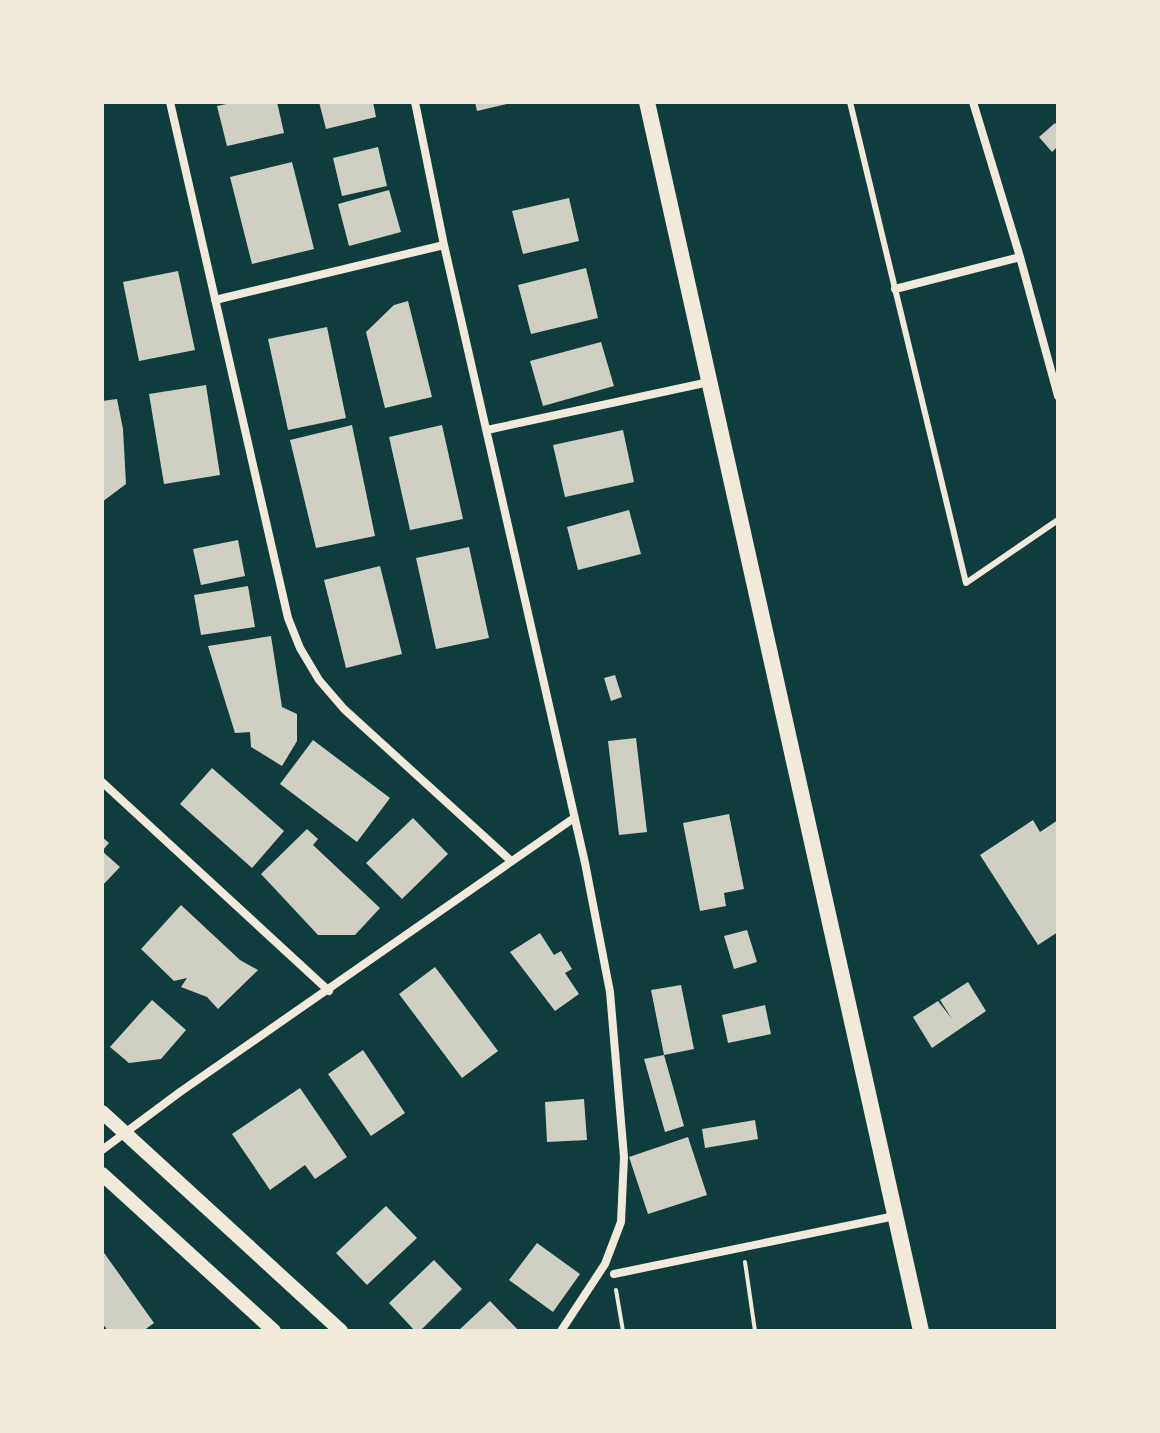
<svg xmlns="http://www.w3.org/2000/svg" width="1160" height="1433" font-family="Montserrat,sans-serif">
<style>
.building{fill:#cfcfc3}
.lines{fill:none;stroke-linecap:round;stroke-linejoin:round}
.path{stroke:#f1e9da;stroke-width:4}
.service{stroke:#f1e9da;stroke-width:6}
.minor{stroke:#f1e9da;stroke-width:8}
.tertiary{stroke:#f1e9da;stroke-width:14}
.secondary{stroke:#f1e9da;stroke-width:16}
</style>
<rect width="100%" height="100%" fill="#0f3d3e"/>
<path class="building" d="M 236,102 L 277,102 L 284,133 L 227,146 L 217,106 Z
M 319,102 L 373,102 L 376,117 L 326,129 Z
M 475,102 L 511,102 L 511,103 L 477,111 Z
M 1055,123 L 1058,127 L 1058,146 L 1052,152 L 1039,137 Z
M 378,147 L 387,186 L 342,196 L 333,158 Z
M 292,162 L 314,249 L 252,264 L 230,177 Z
M 389,190 L 401,232 L 349,246 L 338,204 Z
M 569,198 L 579,241 L 523,254 L 512,211 Z
M 586,268 L 598,318 L 531,334 L 518,285 Z
M 178,271 L 195,350 L 139,361 L 123,282 Z
M 408,301 L 432,397 L 385,408 L 366,332 L 394,305 Z
M 327,327 L 346,418 L 288,430 L 268,339 Z
M 601,342 L 614,386 L 543,406 L 530,361 Z
M 206,385 L 220,475 L 164,484 L 149,394 Z
M 117,399 L 123,429 L 126,484 L 102,502 L 102,401 Z
M 352,425 L 375,536 L 316,548 L 290,440 Z
M 442,425 L 463,519 L 410,530 L 389,437 Z
M 623,430 L 634,482 L 565,497 L 553,445 Z
M 629,510 L 641,554 L 578,570 L 567,527 Z
M 238,540 L 245,576 L 201,585 L 193,549 Z
M 469,547 L 489,638 L 436,649 L 416,558 Z
M 380,566 L 402,654 L 346,668 L 324,580 Z
M 248,586 L 255,627 L 201,635 L 194,595 Z
M 271,636 L 282,707 L 297,714 L 297,741 L 282,766 L 251,747 L 250,732 L 235,733 L 208,646 Z
M 615,675 L 622,697 L 611,701 L 604,678 Z
M 636,738 L 647,832 L 619,835 L 608,741 Z
M 313,740 L 390,798 L 357,842 L 280,784 Z
M 212,768 L 284,831 L 252,868 L 180,804 Z
M 729,814 L 744,889 L 724,893 L 726,906 L 700,911 L 683,823 Z
M 413,818 L 448,854 L 402,899 L 366,863 Z
M 1033,820 L 1040,832 L 1058,820 L 1058,932 L 1038,945 L 980,855 Z
M 307,829 L 318,839 L 313,845 L 380,908 L 355,935 L 318,935 L 261,874 Z
M 102,837 L 109,843 L 102,851 L 120,867 L 102,886 Z
M 181,905 L 240,960 L 258,970 L 218,1009 L 207,997 L 181,987 L 187,978 L 174,981 L 141,949 Z
M 747,930 L 757,962 L 734,969 L 724,936 Z
M 540,933 L 554,955 L 561,951 L 572,969 L 565,973 L 579,994 L 555,1011 L 510,952 Z
M 435,967 L 498,1051 L 462,1078 L 399,994 Z
M 968,982 L 986,1011 L 932,1048 L 913,1017 L 938,1001 L 952,1019 L 940,1000 Z
M 681,985 L 694,1049 L 664,1055 L 684,1126 L 665,1132 L 644,1059 L 664,1055 L 651,990 Z
M 152,1000 L 186,1030 L 161,1059 L 129,1063 L 110,1047 Z
M 765,1005 L 771,1034 L 728,1043 L 722,1015 Z
M 363,1050 L 405,1113 L 371,1136 L 328,1074 Z
M 300,1088 L 347,1157 L 315,1179 L 305,1165 L 270,1190 L 232,1134 Z
M 584,1099 L 587,1140 L 547,1142 L 545,1102 Z
M 755,1120 L 758,1139 L 705,1148 L 702,1129 Z
M 688,1137 L 707,1195 L 648,1214 L 629,1157 Z
M 386,1206 L 417,1238 L 367,1285 L 336,1253 Z
M 537,1243 L 580,1274 L 553,1312 L 509,1280 Z
M 102,1250 L 154,1323 L 143,1331 L 108,1331 L 102,1323 Z
M 434,1260 L 462,1289 L 420,1331 L 415,1331 L 389,1303 Z
M 490,1301 L 519,1331 L 458,1331 Z"/>
<g class="lines">
<path class="path" d="M 745,1262 L 755,1331
M 616,1290 L 623,1331"/>
<path class="service" d="M 850,102 L 966,583 L 1058,520"/>
<path class="minor" d="M 170,102 L 288,618 L 300,648 L 319,680 L 344,709 L 510,860
M 415,102 L 444,245 L 585,863 L 610,992 L 624,1157 L 621,1222 L 605,1264 L 561,1331
M 973,102 L 1020,257
M 895,289 L 1020,257 L 1058,396
M 215,300 L 444,245
M 487,430 L 709,382
M 102,782 L 329,991
M 102,1150 L 180,1092 L 574,818
M 614,1274 L 895,1216"/>
<path class="tertiary" d="M 102,1112 L 341,1331
M 102,1174 L 274,1331"/>
<path class="secondary" d="M 647,102 L 921,1331"/>
</g>
<rect width="1160" height="1433" fill="none" stroke="#f1e9da" stroke-width="208"/>
</svg>
